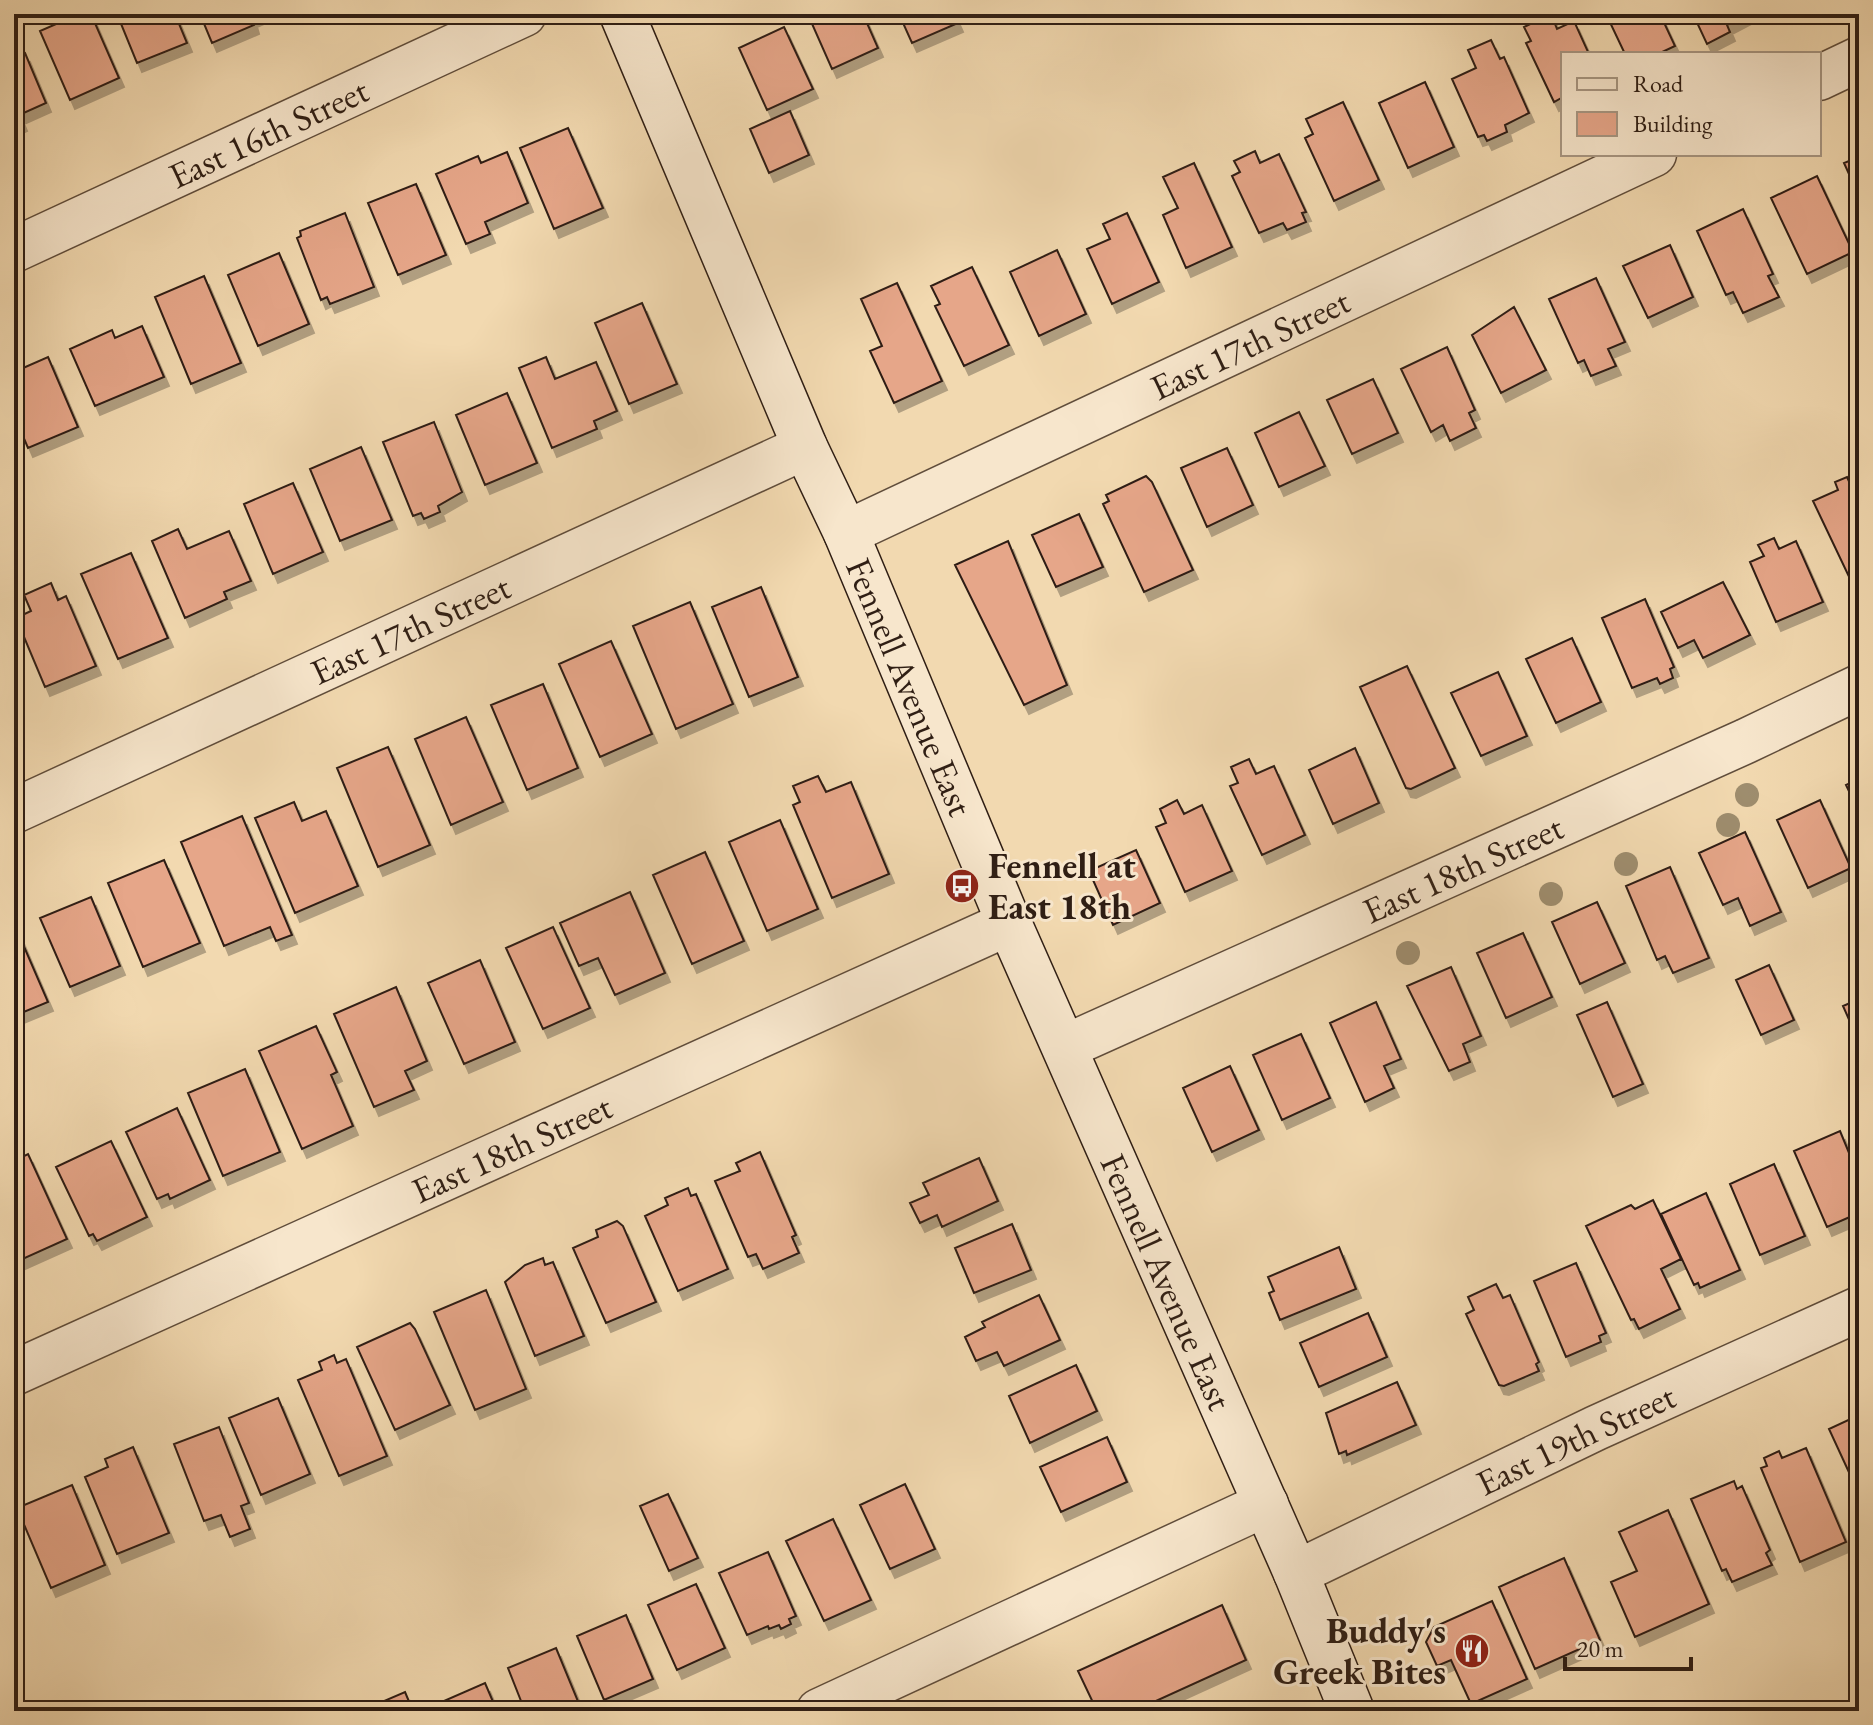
<svg xmlns="http://www.w3.org/2000/svg" width="1873" height="1725" font-family="'EB Garamond',serif">
<style>
.building{fill:#e6a689;stroke:#2f1e14;stroke-width:2;filter:url(#shadow)}
.lines{fill:none;stroke-linecap:round;stroke-linejoin:round}
.street-casing{stroke:#604d3b;stroke-width:47}
.secondary-casing{stroke:#2f1e14;stroke-width:47}
.street{stroke:#f7e6cc;stroke-width:44}
.secondary{stroke:#f7e6cc;stroke-width:44}
.tree{fill:#9e8d6e}
.labels{text-anchor:middle;stroke-width:6;stroke-linejoin:round;paint-order:stroke}
.street-label{font-size:36px;fill:#2f1e14;stroke:#f7e6cc}
.poi-label{font-size:36px;font-weight:bold;fill:#2f1e14;stroke:#f7e6cc;text-anchor:start}
</style>
<defs>
<filter id="shadow"><feDropShadow dx="5" dy="9" stdDeviation="0" flood-color="#0004"/></filter>
</defs>
<rect width="100%" height="100%" fill="#f2d9b0"/>
<filter id="stains"><feTurbulence type="fractalNoise" baseFrequency=".0025" numOctaves="4"/><feColorMatrix values="0 0 0 0 .2 0 0 0 0 .09 0 0 0 0 .02 0 0 0 .5 -.17"/></filter>
<radialGradient id="worn" r=".72"><stop offset=".6" stop-color="#630" stop-opacity="0"/><stop offset="1" stop-color="#630" stop-opacity=".3"/></radialGradient>
<path class="building" d="M 79,14 L 91,14 L 119,78 L 70,100 L 40,31 Z
M 117,14 L 175,14 L 187,43 L 137,63 Z
M 200,14 L 261,14 L 252,18 L 254,25 L 212,43 Z
M 812,14 L 863,14 L 878,48 L 832,69 L 809,17 Z
M 899,14 L 954,14 L 958,23 L 912,43 Z
M 1551,14 L 1557,29 L 1574,21 L 1589,54 L 1563,54 L 1563,97 L 1554,102 L 1526,43 L 1531,41 L 1524,27 Z
M 1606,14 L 1660,14 L 1675,46 L 1658,54 L 1625,54 Z
M 1693,14 L 1748,14 L 1727,25 L 1730,32 L 1707,44 Z
M 784,27 L 813,89 L 767,110 L 739,48 Z
M 1491,40 L 1500,59 L 1504,57 L 1529,113 L 1505,125 L 1507,132 L 1487,141 L 1484,135 L 1478,137 L 1452,79 L 1476,68 L 1468,50 Z
M 25,53 L 46,103 L 19,115 L 22,122 L 14,126 L 14,58 Z
M 1425,82 L 1454,147 L 1408,168 L 1379,103 Z
M 1343,102 L 1379,180 L 1334,201 L 1305,138 L 1313,134 L 1306,119 Z
M 790,111 L 809,155 L 769,173 L 750,129 Z
M 568,128 L 603,208 L 554,229 L 520,148 Z
M 1255,151 L 1260,163 L 1279,154 L 1306,212 L 1302,213 L 1306,222 L 1287,230 L 1283,223 L 1259,233 L 1232,176 L 1240,172 L 1234,161 Z
M 507,152 L 528,203 L 485,222 L 490,234 L 466,244 L 436,174 L 478,156 L 481,163 Z
M 1859,157 L 1859,196 L 1844,163 Z
M 1194,163 L 1232,247 L 1186,268 L 1163,215 L 1178,208 L 1163,177 Z
M 1817,176 L 1853,252 L 1807,274 L 1771,198 Z
M 416,184 L 446,255 L 398,275 L 368,203 Z
M 1743,209 L 1773,274 L 1768,276 L 1779,297 L 1743,313 L 1733,292 L 1726,295 L 1697,231 Z
M 345,213 L 374,287 L 330,304 L 327,297 L 321,300 L 297,238 L 301,236 L 300,231 Z
M 1127,213 L 1159,282 L 1112,304 L 1087,249 L 1110,239 L 1103,224 Z
M 1670,245 L 1693,297 L 1648,318 L 1623,266 Z
M 1057,250 L 1086,314 L 1039,336 L 1010,272 Z
M 279,253 L 309,324 L 258,346 L 228,275 Z
M 972,267 L 1009,345 L 964,366 L 935,306 L 940,304 L 931,286 Z
M 204,276 L 241,363 L 191,384 L 155,297 Z
M 1596,278 L 1625,342 L 1608,349 L 1616,366 L 1591,376 L 1584,360 L 1578,363 L 1549,299 Z
M 897,283 L 942,381 L 894,403 L 870,351 L 882,346 L 861,299 Z
M 642,303 L 677,384 L 629,404 L 595,323 Z
M 1514,307 L 1546,370 L 1501,393 L 1472,335 Z
M 142,326 L 164,377 L 95,406 L 70,349 L 112,330 L 115,338 Z
M 1447,347 L 1475,410 L 1469,413 L 1476,428 L 1450,441 L 1443,425 L 1431,432 L 1401,369 Z
M 48,357 L 78,427 L 28,448 L 14,415 L 14,372 Z
M 546,357 L 555,379 L 596,362 L 617,411 L 594,421 L 597,429 L 552,448 L 519,368 Z
M 1373,379 L 1398,433 L 1352,454 L 1327,400 Z
M 507,393 L 537,463 L 485,485 L 456,415 Z
M 1299,412 L 1325,466 L 1279,487 L 1255,433 Z
M 434,422 L 462,492 L 438,506 L 440,512 L 424,519 L 421,513 L 413,516 L 383,442 Z
M 361,447 L 392,520 L 340,541 L 310,469 Z
M 1227,448 L 1253,505 L 1207,527 L 1181,468 Z
M 1146,476 L 1152,482 L 1193,570 L 1144,592 L 1103,504 L 1109,501 L 1106,495 Z
M 1847,477 L 1859,503 L 1859,580 L 1852,583 L 1813,501 L 1838,490 L 1835,482 Z
M 293,483 L 323,552 L 273,574 L 244,504 Z
M 1079,514 L 1103,567 L 1056,587 L 1032,535 Z
M 178,529 L 187,549 L 229,531 L 251,581 L 224,592 L 227,599 L 185,618 L 152,541 Z
M 1774,538 L 1779,549 L 1796,541 L 1823,602 L 1776,622 L 1750,562 L 1764,556 L 1758,545 Z
M 1008,541 L 1067,685 L 1024,705 L 955,565 Z
M 131,553 L 168,638 L 118,659 L 81,574 Z
M 1723,582 L 1750,635 L 1703,658 L 1694,640 L 1678,648 L 1661,612 Z
M 51,583 L 58,600 L 66,596 L 96,666 L 45,687 L 16,618 L 31,611 L 24,595 Z
M 761,587 L 798,677 L 749,697 L 712,607 Z
M 1645,599 L 1674,667 L 1670,669 L 1673,678 L 1660,684 L 1657,678 L 1632,688 L 1602,618 Z
M 690,602 L 733,704 L 676,729 L 633,626 Z
M 1572,638 L 1601,702 L 1556,723 L 1526,659 Z
M 611,641 L 652,734 L 600,757 L 559,664 Z
M 1407,666 L 1455,768 L 1411,789 L 1406,788 L 1360,687 Z
M 1498,672 L 1527,736 L 1481,756 L 1451,693 Z
M 543,684 L 578,768 L 527,790 L 491,705 Z
M 466,717 L 503,802 L 451,825 L 415,739 Z
M 388,747 L 430,845 L 378,867 L 337,768 Z
M 1355,748 L 1379,803 L 1333,824 L 1309,770 Z
M 1249,759 L 1256,774 L 1274,766 L 1305,835 L 1262,855 L 1230,786 L 1238,783 L 1231,767 Z
M 818,776 L 826,792 L 851,782 L 889,874 L 832,898 L 793,805 L 800,802 L 793,786 Z
M 1859,779 L 1859,812 L 1846,785 Z
M 1177,800 L 1184,814 L 1202,805 L 1232,871 L 1185,892 L 1156,827 L 1166,823 L 1160,809 Z
M 1820,800 L 1851,868 L 1808,888 L 1777,820 Z
M 294,802 L 302,821 L 326,811 L 358,886 L 295,913 L 255,818 Z
M 242,816 L 292,935 L 276,941 L 270,927 L 224,946 L 181,842 Z
M 780,820 L 818,909 L 767,931 L 729,842 Z
M 1745,832 L 1781,912 L 1750,926 L 1738,898 L 1723,905 L 1699,853 Z
M 1136,850 L 1160,903 L 1113,925 L 1089,871 Z
M 705,852 L 744,941 L 692,964 L 653,875 Z
M 164,860 L 200,943 L 143,967 L 108,883 Z
M 1670,867 L 1709,958 L 1673,973 L 1665,956 L 1657,960 L 1626,886 Z
M 630,892 L 665,973 L 615,995 L 598,958 L 579,966 L 560,923 Z
M 91,897 L 120,966 L 70,987 L 40,918 Z
M 1597,902 L 1625,963 L 1580,984 L 1552,922 Z
M 553,927 L 590,1008 L 543,1029 L 506,948 Z
M 1523,933 L 1552,997 L 1506,1018 L 1477,953 Z
M 19,935 L 48,1002 L 14,1016 L 14,937 Z
M 480,960 L 515,1042 L 464,1064 L 428,983 Z
M 1769,965 L 1794,1020 L 1761,1035 L 1736,980 Z
M 1451,967 L 1481,1036 L 1463,1044 L 1470,1062 L 1449,1071 L 1407,986 Z
M 396,987 L 427,1061 L 405,1071 L 414,1090 L 374,1107 L 334,1014 Z
M 1859,999 L 1859,1042 L 1843,1006 Z
M 1376,1002 L 1401,1059 L 1384,1066 L 1394,1088 L 1365,1102 L 1330,1023 Z
M 1607,1002 L 1643,1084 L 1613,1097 L 1577,1015 Z
M 316,1026 L 337,1072 L 331,1075 L 353,1126 L 302,1149 L 259,1051 Z
M 1301,1034 L 1330,1098 L 1282,1120 L 1253,1055 Z
M 1230,1066 L 1259,1130 L 1212,1152 L 1183,1088 Z
M 245,1069 L 280,1152 L 223,1176 L 188,1093 Z
M 177,1108 L 210,1180 L 170,1199 L 168,1194 L 157,1199 L 126,1132 Z
M 1840,1131 L 1859,1177 L 1859,1213 L 1827,1227 L 1794,1151 Z
M 111,1141 L 147,1217 L 97,1241 L 93,1234 L 89,1236 L 56,1167 Z
M 760,1152 L 796,1235 L 792,1237 L 799,1253 L 763,1269 L 756,1254 L 748,1257 L 715,1181 L 740,1171 L 736,1163 Z
M 28,1154 L 67,1239 L 16,1262 L 14,1257 L 14,1161 Z
M 979,1158 L 998,1201 L 942,1227 L 937,1215 L 920,1223 L 910,1203 L 929,1195 L 923,1183 Z
M 1774,1164 L 1805,1236 L 1760,1255 L 1730,1184 Z
M 688,1188 L 691,1196 L 696,1194 L 728,1269 L 678,1291 L 645,1216 L 668,1205 L 665,1198 Z
M 1706,1193 L 1740,1270 L 1700,1288 L 1698,1283 L 1694,1285 L 1661,1214 Z
M 1653,1200 L 1681,1259 L 1661,1269 L 1680,1309 L 1639,1329 L 1634,1319 L 1631,1320 L 1586,1226 L 1631,1205 L 1635,1209 Z
M 617,1221 L 623,1226 L 656,1302 L 606,1323 L 573,1248 L 598,1237 L 596,1230 Z
M 1012,1224 L 1031,1270 L 974,1293 L 955,1248 Z
M 1339,1247 L 1356,1289 L 1280,1320 L 1269,1293 L 1274,1291 L 1268,1277 Z
M 543,1258 L 545,1265 L 553,1262 L 584,1336 L 535,1356 L 505,1282 L 525,1265 Z
M 1576,1263 L 1606,1333 L 1599,1336 L 1601,1342 L 1566,1357 L 1534,1281 Z
M 1496,1284 L 1503,1298 L 1510,1295 L 1539,1362 L 1536,1364 L 1539,1371 L 1504,1386 L 1499,1385 L 1466,1314 L 1474,1310 L 1468,1297 Z
M 486,1290 L 526,1389 L 475,1410 L 434,1312 Z
M 1039,1295 L 1060,1340 L 1004,1366 L 997,1352 L 976,1361 L 965,1337 L 985,1327 L 982,1322 Z
M 1368,1313 L 1387,1357 L 1319,1387 L 1300,1343 Z
M 410,1323 L 415,1329 L 450,1405 L 395,1430 L 357,1347 Z
M 334,1355 L 337,1363 L 346,1359 L 387,1456 L 339,1476 L 298,1380 L 322,1370 L 319,1362 Z
M 1076,1365 L 1097,1411 L 1030,1443 L 1009,1396 Z
M 1397,1382 L 1416,1425 L 1347,1455 L 1346,1451 L 1339,1454 L 1326,1413 Z
M 278,1398 L 310,1474 L 261,1495 L 229,1418 Z
M 1859,1415 L 1859,1494 L 1829,1429 Z
M 219,1427 L 249,1503 L 241,1506 L 250,1529 L 230,1537 L 221,1515 L 204,1521 L 174,1444 Z
M 1107,1437 L 1127,1482 L 1061,1512 L 1040,1467 Z
M 133,1447 L 169,1533 L 117,1554 L 85,1477 L 108,1467 L 105,1459 Z
M 1806,1448 L 1846,1542 L 1800,1562 L 1761,1468 L 1767,1466 L 1764,1458 L 1779,1451 L 1782,1458 Z
M 1734,1481 L 1737,1489 L 1742,1486 L 1770,1550 L 1766,1553 L 1772,1565 L 1732,1582 L 1726,1569 L 1722,1571 L 1691,1499 Z
M 905,1484 L 935,1549 L 890,1569 L 860,1505 Z
M 72,1485 L 105,1565 L 51,1588 L 17,1508 Z
M 668,1494 L 698,1558 L 669,1571 L 640,1506 Z
M 1668,1510 L 1709,1604 L 1635,1637 L 1611,1582 L 1637,1571 L 1619,1532 Z
M 833,1519 L 871,1600 L 824,1621 L 786,1541 Z
M 768,1552 L 796,1616 L 789,1619 L 791,1624 L 781,1629 L 779,1625 L 769,1629 L 768,1626 L 747,1635 L 719,1573 Z
M 1564,1558 L 1600,1640 L 1535,1669 L 1499,1587 Z
M 696,1584 L 725,1648 L 677,1670 L 648,1605 Z
M 1492,1601 L 1527,1679 L 1471,1704 L 1451,1660 L 1437,1666 L 1426,1642 L 1434,1627 Z
M 1222,1605 L 1246,1660 L 1134,1711 L 1097,1711 L 1078,1671 Z
M 626,1615 L 653,1679 L 604,1700 L 577,1636 Z
M 556,1648 L 582,1711 L 525,1711 L 508,1668 Z
M 485,1683 L 497,1711 L 440,1711 L 437,1704 Z
M 405,1692 L 413,1711 L 371,1711 L 370,1707 Z"/>
<g class="lines">
<g class="street-casing">
<g id="street">
<path d="M 1819,78 L 1859,59"/>
<path id="s1" d="M 14,250 L 524,14"/>
<path id="s2" d="M 846,533 L 1654,154"/>
<path id="s3" d="M 14,811 L 805,447"/>
<path id="s4" d="M 1065,1047 L 1746,741 L 1859,687"/>
<path id="s5" d="M 14,1373 L 1009,923"/>
<path id="s6" d="M 1296,1573 L 1596,1428 L 1859,1309"/>
<path d="M 819,1711 L 1266,1504"/>
</g>
</g>
<g class="secondary-casing">
<g id="secondary">
<path id="s7" d="M 622,14 L 805,447 L 846,533 L 1009,923 L 1296,1573 L 1352,1711"/>
</g>
</g>
<use href="#street" class="street"/>
<use href="#secondary" class="secondary"/>
</g>
<g class="tree">
<circle cx="1747" cy="795" r="12"/>
<circle cx="1728" cy="825" r="12"/>
<circle cx="1626" cy="864" r="12"/>
<circle cx="1551" cy="894" r="12"/>
<circle cx="1408" cy="953" r="12"/>
</g>
<defs>
<g id="bus-disc" transform="scale(1.8)"><circle r="9.5" fill="#8f2418" stroke="#f7e6cc"/><path d="M-5-6H5V4H4V6H2V4H-2V6H-4V4H-5ZM-3.5-4V0h7V-4ZM-3.5 1.2v1.5H-2V1.2ZM2 1.2v1.5H3.5V1.2Z" fill="#fff"/></g>
<g id="restaurant-disc" transform="scale(1.8)"><circle r="9.5" fill="#8f2418" stroke="#f7e6cc"/><path d="M-5-6h1v4h1v-4h1v4h1v-4h1v5L-1.5 .5V6h-2V.5L-5-1ZM5-6V6H3V1.5H1.5Q1.5-4 5-6Z" fill="#fff"/></g>
</defs>
<g fill-rule="evenodd">
<use href="#bus-disc" x="962" y="886"/>
<use href="#restaurant-disc" x="1472" y="1651"/>
</g>
<g class="labels">
<g class="street-label">
<text dy="13" stroke="none"><textPath href="#s1" startOffset="280">East 16th Street</textPath></text>
<text dy="13" stroke="none"><textPath href="#s2" startOffset="446">East 17th Street</textPath></text>
<text dy="13" stroke="none"><textPath href="#s3" startOffset="436">East 17th Street</textPath></text>
<text dy="13" stroke="none"><textPath href="#s7" startOffset="732">Fennell Avenue East</textPath></text>
<text dy="13" stroke="none"><textPath href="#s4" startOffset="436">East 18th Street</textPath></text>
<text dy="13" stroke="none"><textPath href="#s5" startOffset="546">East 18th Street</textPath></text>
<text dy="13" stroke="none"><textPath href="#s7" startOffset="1380">Fennell Avenue East</textPath></text>
<text dy="13" stroke="none"><textPath href="#s6" startOffset="310">East 19th Street</textPath></text>
</g>
<g class="poi-label">
<text x="988" y="878">Fennell at<tspan x="988" dy="41">East 18th</tspan></text>
<text x="1446" y="1643" text-anchor="end">Buddy's<tspan x="1446" dy="41">Greek Bites</tspan></text>
</g>
</g>
<rect width="1873" height="1725" fill="none" stroke="#f2d9b0" stroke-width="48"/>
<rect x="16" y="16" width="1841" height="1693" fill="none" stroke="#2f1e14" stroke-width="4"/>
<rect x="24" y="24" width="1825" height="1677" fill="none" stroke="#2f1e14" stroke-width="2"/>
<rect x="1561" y="52" width="260" height="104" fill="#f7e6cc" stroke="#a79682" stroke-width="2"/>
<rect x="1577" y="78" width="40" height="12" fill="#f7e6cc" stroke="#a79682" stroke-width="2"/>
<text x="1633" y="92" font-size="24" fill="#2f1e14">Road</text>
<rect x="1577" y="112" width="40" height="24" fill="#e6a689" stroke="#a79682" stroke-width="2"/>
<text x="1633" y="132" font-size="24" fill="#2f1e14">Building</text>
<path d="M1565 1657v12h126v-12" fill="none" stroke="#2f1e14" stroke-width="4"/>
<text x="1577" y="1657" font-size="24" fill="#2f1e14" stroke="#f7e6cc" stroke-width="6" paint-order="stroke">20 m</text>
<rect width="100%" height="100%" filter="url(#stains)"/>
<rect width="100%" height="100%" fill="url(#worn)"/>
</svg>
